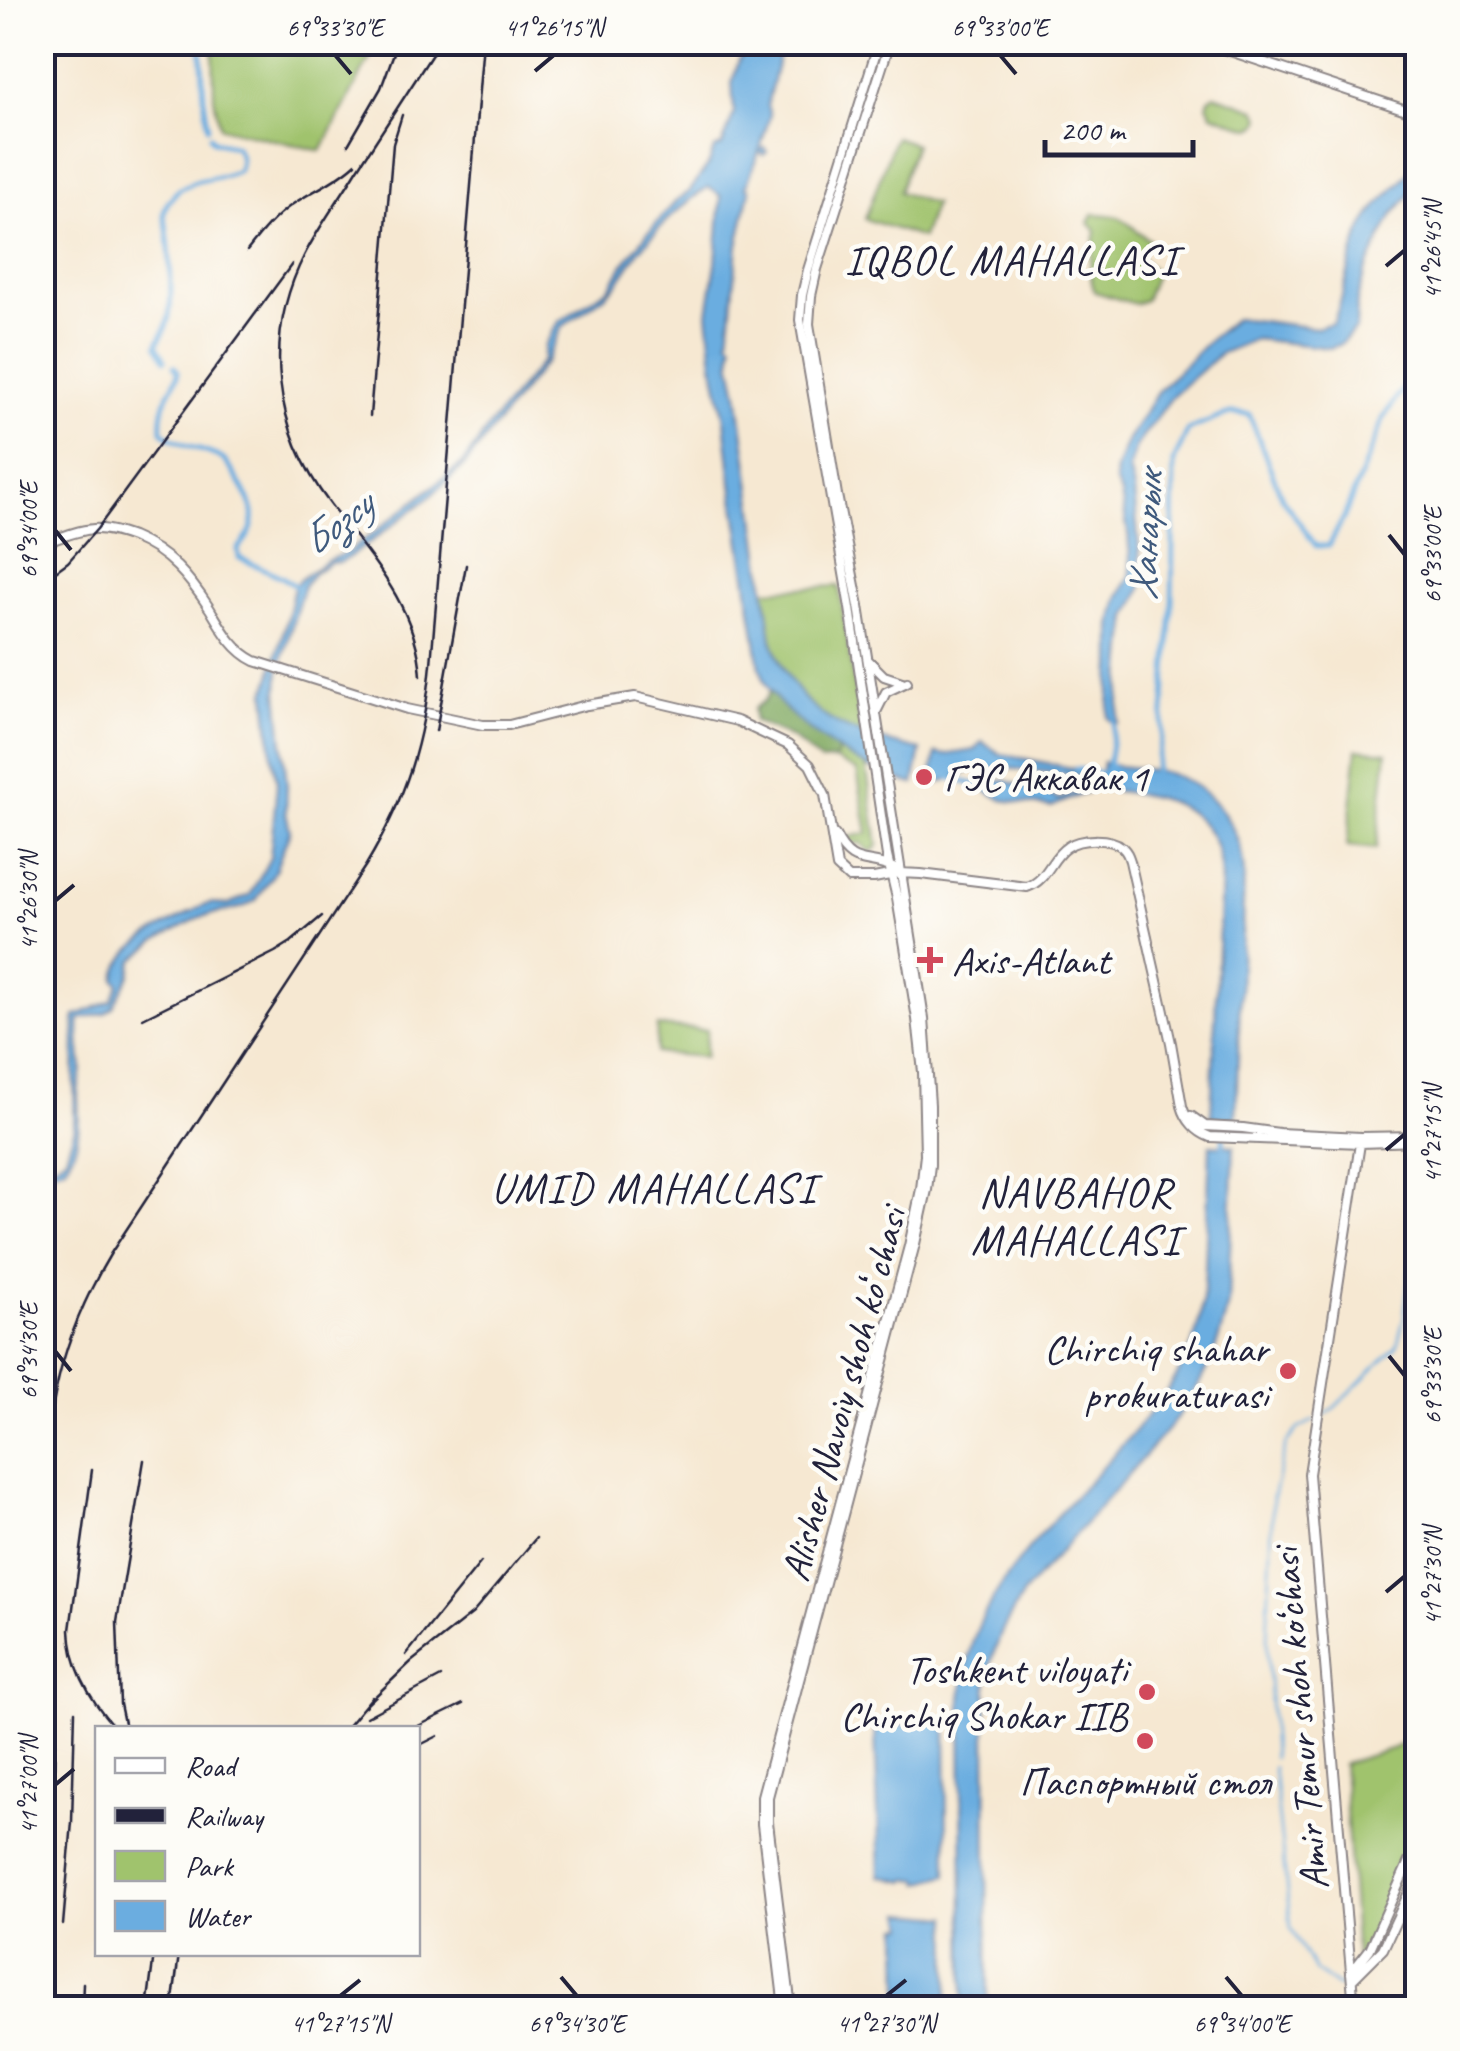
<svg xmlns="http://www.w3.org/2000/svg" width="1460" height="2051" font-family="Caveat,sans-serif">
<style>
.green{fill:#a0c36d;stroke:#617254;stroke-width:2.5}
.forest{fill:#80a960;stroke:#51664e;stroke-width:2.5}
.water{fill:#6bade0;stroke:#46688e;stroke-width:2.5}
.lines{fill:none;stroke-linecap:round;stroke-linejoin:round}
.stream{stroke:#6bade0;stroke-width:2.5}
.canal{stroke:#6bade0;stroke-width:5}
.major-casing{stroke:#8c8586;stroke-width:12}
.major{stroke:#fff;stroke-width:8}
.rail{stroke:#22223b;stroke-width:2.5}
.ticks{fill:none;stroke:#22223b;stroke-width:4}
.poi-dot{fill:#d1495b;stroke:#fdfcf7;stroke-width:4}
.labels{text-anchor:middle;stroke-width:9;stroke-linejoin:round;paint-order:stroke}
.poi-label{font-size:40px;fill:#22223b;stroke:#fdfcf7;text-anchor:start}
.street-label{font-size:40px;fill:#22223b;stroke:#fdfcf7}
.neighbourhood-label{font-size:42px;letter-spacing:2.5px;fill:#22223b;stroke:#fdfcf7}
.water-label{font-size:42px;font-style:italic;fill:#3f5a7d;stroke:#fdfcf7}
.neatline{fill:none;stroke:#22223b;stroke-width:4}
.ticks-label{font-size:25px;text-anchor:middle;fill:#22223b}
</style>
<rect width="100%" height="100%" fill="#fdfcf7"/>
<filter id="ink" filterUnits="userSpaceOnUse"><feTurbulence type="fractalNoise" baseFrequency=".01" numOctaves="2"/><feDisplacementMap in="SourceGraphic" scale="20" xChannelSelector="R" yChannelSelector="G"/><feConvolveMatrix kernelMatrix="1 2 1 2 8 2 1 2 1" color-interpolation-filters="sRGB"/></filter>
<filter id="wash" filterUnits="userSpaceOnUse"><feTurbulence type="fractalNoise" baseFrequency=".0048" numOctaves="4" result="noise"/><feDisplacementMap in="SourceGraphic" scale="40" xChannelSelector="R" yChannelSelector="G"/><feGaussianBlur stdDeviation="2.25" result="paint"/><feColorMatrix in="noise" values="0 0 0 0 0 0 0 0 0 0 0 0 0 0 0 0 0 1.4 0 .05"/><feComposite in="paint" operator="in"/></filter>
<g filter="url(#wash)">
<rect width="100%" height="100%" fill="#f6e8d2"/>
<path class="green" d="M 213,43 L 311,43 L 372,54 L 321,151 L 220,127 L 214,98 Z
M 1215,95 L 1256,109 L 1261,117 C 1260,124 1256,128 1249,128 L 1212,114 L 1207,105 L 1209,99 Z
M 895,137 L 915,144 L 899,192 L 934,204 L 922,238 L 865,219 Z
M 1093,214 C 1128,214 1125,224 1152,242 L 1144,249 L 1139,257 L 1156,272 L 1145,300 L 1135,304 L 1095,292 C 1086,272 1093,251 1096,231 L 1089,223 Z
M 839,586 L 862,736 C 819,720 783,685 772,639 C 769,623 768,606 765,590 Z
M 840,749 L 866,765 L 878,845 L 875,850 L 869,851 L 861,843 L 848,844 L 840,839 L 868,833 L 857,771 L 835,760 Z
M 1357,749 L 1387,752 L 1376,849 L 1347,846 Z
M 657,1026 L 707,1030 L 705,1057 L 656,1053 Z
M 1413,1735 L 1417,1737 L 1417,1832 L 1363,1954 L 1356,1957 L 1343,1764 L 1394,1748 Z"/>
<path class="forest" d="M 770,691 L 811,730 L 840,749 L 835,760 L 820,761 L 792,738 L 754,721 L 754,709 L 766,699 Z"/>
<path class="water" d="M 754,43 L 782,43 L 767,105 L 770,115 L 760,149 L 765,148 L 767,152 L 763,155 L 759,151 L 746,187 L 750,190 L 738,245 L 729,340 L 733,344 L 731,361 L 738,393 L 772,640 C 799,720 846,733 921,750 L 914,784 C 867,773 798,730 770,690 C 765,684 763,675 760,668 L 732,484 L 725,420 L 713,363 L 708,313 L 716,263 L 721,196 L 708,187 L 690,200 L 667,220 L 639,251 L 617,284 L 606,295 L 562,327 L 547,360 L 465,465 L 427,499 L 357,552 L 341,562 L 330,563 L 315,572 L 304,585 L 279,670 L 278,692 L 287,786 L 286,812 L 290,831 L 274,873 L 256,900 L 243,907 L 200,917 L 156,941 L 133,961 L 130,975 L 113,1007 L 105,1013 L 80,1019 C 78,1038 80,1049 82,1067 C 82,1077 77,1088 78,1099 C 79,1123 81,1147 64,1167 L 43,1173 L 43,1166 L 56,1164 L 66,1156 L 74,1130 L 75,1016 L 112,1001 L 119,984 L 115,979 C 123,940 173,923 204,905 L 211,903 L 227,905 L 250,895 L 270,858 L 277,783 L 272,756 L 266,693 L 288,615 L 293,591 L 298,581 L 326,561 L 350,551 L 462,464 L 494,420 L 543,360 L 545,345 L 559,322 L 609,288 L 628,258 L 646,235 L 677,200 L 689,192 L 709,164 L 714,149 L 722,146 L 734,113 L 732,83 L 739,60 Z
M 1417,160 L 1417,186 L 1392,216 L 1365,272 L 1357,300 L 1356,328 L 1341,344 L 1330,348 L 1255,339 L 1221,353 L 1174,394 L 1136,446 L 1129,469 L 1134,489 L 1142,588 L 1128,617 L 1118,723 L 1114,723 L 1108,718 L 1112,666 L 1112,624 L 1118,598 L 1131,574 L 1128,533 L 1121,494 L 1115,481 L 1116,469 L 1126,443 L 1158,391 L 1209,340 L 1236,318 L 1316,328 L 1333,323 C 1348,288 1349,247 1370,216 C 1384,195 1405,182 1417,160 Z
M 982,742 L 1001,754 L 1081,770 L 1086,776 L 1006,768 L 969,771 L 929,787 L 936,753 L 944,755 L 975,750 Z
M 1103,762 L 1108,765 C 1126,767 1145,768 1163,772 C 1211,784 1242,826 1244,875 L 1236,1118 L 1211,1117 L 1221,879 C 1219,803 1162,796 1101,789 L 1099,787 Z
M 1004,780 L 1059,799 L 1085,789 L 1092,784 L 1094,789 L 1051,807 L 1002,800 L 987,791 L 989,784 Z
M 1210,1145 L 1234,1146 L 1228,1303 C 1219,1351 1199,1390 1169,1428 L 1023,1594 L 1002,1631 L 993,1655 L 987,1678 L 986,1730 L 988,2008 L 964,2008 L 961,1698 C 965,1668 971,1638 986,1611 C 1019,1548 1084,1490 1131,1435 C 1152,1411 1174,1385 1188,1355 C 1204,1320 1205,1282 1206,1244 C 1207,1211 1209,1178 1210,1145 Z
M 946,1720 L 947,1875 L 920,1883 L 919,1879 L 907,1880 L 906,1882 L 880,1876 L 875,1729 Z
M 903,1913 L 949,1917 L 948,2008 L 907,2008 L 907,2006 L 911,2006 L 911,2001 L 906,2001 L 900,1994 L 899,1927 L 906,1926 Z"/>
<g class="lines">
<path class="stream" d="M 1321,1416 L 1331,1411 L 1397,1346 L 1404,1318 L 1418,1208
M 1273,1758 L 1267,1639 L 1273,1497 L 1286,1444 L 1298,1429 L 1314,1420
M 1273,1767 L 1291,1928 L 1315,1971 L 1337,1986 L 1346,1986
M 1411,1965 L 1418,1960"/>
<path class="canal" d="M 201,42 L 204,97 L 208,127
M 165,360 L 157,345 C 160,338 165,331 167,324 C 174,304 170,252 167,230 C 167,225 164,220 164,215 C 164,205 173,195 180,189 C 200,176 223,180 239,170 L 241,159 L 236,147 L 213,141 L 210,136
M 174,366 L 178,371 C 177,382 172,385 168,395 C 163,406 161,420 162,431 C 181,448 200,448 221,458 C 228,462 231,470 236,477 C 254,504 263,523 238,549 L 239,558 L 282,577 L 298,588
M 1112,767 L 1108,765 L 1114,721
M 1076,769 L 1105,774
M 1154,774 L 1162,737 L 1172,608 L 1174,461 L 1188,430 L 1230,413 L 1249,414 L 1282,498 L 1316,546 L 1329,546 L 1344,517 L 1384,417 L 1404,387 L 1418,354
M 948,777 L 990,789
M 1223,1149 L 1224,1115"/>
</g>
</g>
<g filter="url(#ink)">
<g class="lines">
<g class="major-casing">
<path id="major" d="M 1203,42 L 1418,114
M 42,544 C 59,538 77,530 94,529 C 107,528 120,533 132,537 C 169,552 189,577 210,609 C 222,629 233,650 255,661 L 407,709 L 483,725 L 509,725 L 587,705 L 635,697 L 737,721 L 788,745 L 810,765 L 825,795 L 837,867 L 849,878 L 874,878 L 900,873 L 921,874 L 1027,887 C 1048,880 1050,858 1067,847 C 1079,838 1110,837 1122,847 C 1127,852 1128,855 1130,861 L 1171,1043 L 1182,1106 C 1186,1120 1196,1132 1210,1137 L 1360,1143 L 1418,1141
M 869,661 L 884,676 L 902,682
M 877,710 L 886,692 L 907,682
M 835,835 C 852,869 865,856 893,868
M 1191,1116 L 1205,1126 L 1243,1128 L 1279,1133 L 1361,1137 L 1418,1136
M 1351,1973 L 1370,1949 L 1418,1841
M 1352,1980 L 1383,1949 L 1418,1873
M 784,2008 L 762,1824 L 762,1796 L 909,1246 L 921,1189 L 925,1155 L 923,1072 L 917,1019 L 897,898 L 887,856 L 850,608 L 800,320 L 802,295 L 808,270 L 879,42
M 791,2008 L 768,1822 L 768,1797 L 915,1244 L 927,1190 L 930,1165 L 930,1105 L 924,1018 L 859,606 L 837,495 L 809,324 L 811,296 L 817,269 L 890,42
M 1354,2008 L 1309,1474 L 1361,1137"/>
</g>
<use href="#major" class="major"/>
<path class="rail" d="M 348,145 L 381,88 L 398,42
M 247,251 C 261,233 274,217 293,204 C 314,190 337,181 356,163
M 370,416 L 393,144 L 402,115
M 42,581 L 68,562 L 97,529 L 292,264
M 421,676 C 417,607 370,557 330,504 C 274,430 262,338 305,254 C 320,225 340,198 357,170 C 384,128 412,85 440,42
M 436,731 L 466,565
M 143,1018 L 275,952 L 291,942 L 322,916
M 92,1470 L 70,1630 C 71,1667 91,1701 115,1728
M 42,1510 C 48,1409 58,1342 111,1253 L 366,865 C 406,798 424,741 431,664 L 483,42
M 406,1655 L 481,1562
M 364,1707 L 411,1662 L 473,1613 L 536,1538
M 366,1717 L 441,1677
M 125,1728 L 120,1704 L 117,1622 L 144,1460
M 346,1728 L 372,1697
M 414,1728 L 463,1704
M 418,1746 L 438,1736
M 63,1925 L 72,1822 L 75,1711
M 46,2008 L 57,1679 L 56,1656 L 45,1584 L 47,1498
M 82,2008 L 83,1983
M 147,2008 L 154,1954
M 172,2008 L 179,1954"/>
</g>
</g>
<path class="ticks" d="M 335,55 L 351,74M 1000,55 L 1016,74M 535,71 L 554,55M 1386,266 L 1405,250M 55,530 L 71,550M 1389,535 L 1405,555M 55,901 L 74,885M 1386,1150 L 1405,1134M 55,1351 L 71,1371M 1389,1356 L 1405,1376M 1386,1592 L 1405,1576M 55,1785 L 74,1769M 561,1977 L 577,1996M 1226,1977 L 1242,1996M 340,1996 L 360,1980M 886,1996 L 906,1980"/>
<g class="poi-dot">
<circle cx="924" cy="777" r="10"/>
<path d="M925 945h10v10h10v10h-10v10h-10v-10h-10v-10h10z"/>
<circle cx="1288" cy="1371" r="10"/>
<circle cx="1147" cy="1692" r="10"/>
<circle cx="1145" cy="1741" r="10"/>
</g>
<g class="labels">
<g class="poi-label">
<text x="944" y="791">ГЭС Аккавак 1</text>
<text x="952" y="974">Axis-Atlant</text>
<text x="1268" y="1362" text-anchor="end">Chirchiq shahar<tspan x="1268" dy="46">prokuraturasi</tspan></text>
<text x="1127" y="1683" text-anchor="end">Toshkent viloyati<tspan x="1127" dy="46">Chirchiq Shokar IIB</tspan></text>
<text x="1145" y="1795" text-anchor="middle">Паспортный стол</text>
</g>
<g class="street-label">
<text transform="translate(843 1394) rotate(-75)" y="14">Alisher Navoiy shoh koʻchasi</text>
<text transform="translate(1299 1719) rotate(-95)" y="14">Amir Temur shoh ko‘chasi</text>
</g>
<g class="neighbourhood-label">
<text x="1012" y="274">IQBOL MAHALLASI</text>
<text x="654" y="1202">UMID MAHALLASI</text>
<text x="1076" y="1206">NAVBAHOR<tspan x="1076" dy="48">MAHALLASI</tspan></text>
</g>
<g class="water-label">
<text transform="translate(336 522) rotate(-37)" y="15">Бозсу</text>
<text transform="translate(1144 536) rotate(-87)" y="15">Ханарык</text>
</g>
</g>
<rect width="1460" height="2051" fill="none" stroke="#fdfcf7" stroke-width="110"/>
<rect x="95" y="1726" width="325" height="230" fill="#fdfcf7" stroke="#a5a5ac" stroke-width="2.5"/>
<rect x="115" y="1758" width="50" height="15" fill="#ffffff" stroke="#a5a5ac" stroke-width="2.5"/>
<text x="185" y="1776" font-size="30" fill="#22223b">Road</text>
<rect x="115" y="1808" width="50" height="15" fill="#22223b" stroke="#a5a5ac" stroke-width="2.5"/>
<text x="185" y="1826" font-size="30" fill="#22223b">Railway</text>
<rect x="115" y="1851" width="50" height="30" fill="#a0c36d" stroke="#a5a5ac" stroke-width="2.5"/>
<text x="185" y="1876" font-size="30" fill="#22223b">Park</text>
<rect x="115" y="1901" width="50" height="30" fill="#6bade0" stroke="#a5a5ac" stroke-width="2.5"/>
<text x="185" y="1926" font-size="30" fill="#22223b">Water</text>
<path d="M1045 140v15h148v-15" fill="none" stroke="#22223b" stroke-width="5"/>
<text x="1060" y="140" font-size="30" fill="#22223b" stroke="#fdfcf7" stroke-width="8" paint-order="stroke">200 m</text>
<rect x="55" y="55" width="1350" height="1941" class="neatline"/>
<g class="ticks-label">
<text x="335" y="36">69°33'30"E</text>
<text x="554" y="36">41°26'15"N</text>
<text x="1000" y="36">69°33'00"E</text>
<text transform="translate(1432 250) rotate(-90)" y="9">41°26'45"N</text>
<text transform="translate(28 530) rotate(-90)" y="9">69°34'00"E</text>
<text transform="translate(1432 555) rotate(-90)" y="9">69°33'00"E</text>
<text transform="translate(28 901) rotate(-90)" y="9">41°26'30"N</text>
<text transform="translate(1432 1134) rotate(-90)" y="9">41°27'15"N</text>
<text transform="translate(28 1351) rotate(-90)" y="9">69°34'30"E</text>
<text transform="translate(1432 1376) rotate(-90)" y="9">69°33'30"E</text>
<text transform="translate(1432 1576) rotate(-90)" y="9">41°27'30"N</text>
<text transform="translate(28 1785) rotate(-90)" y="9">41°27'00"N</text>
<text x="340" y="2032">41°27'15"N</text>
<text x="577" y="2032">69°34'30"E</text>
<text x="886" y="2032">41°27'30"N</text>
<text x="1242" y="2032">69°34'00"E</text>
</g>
</svg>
